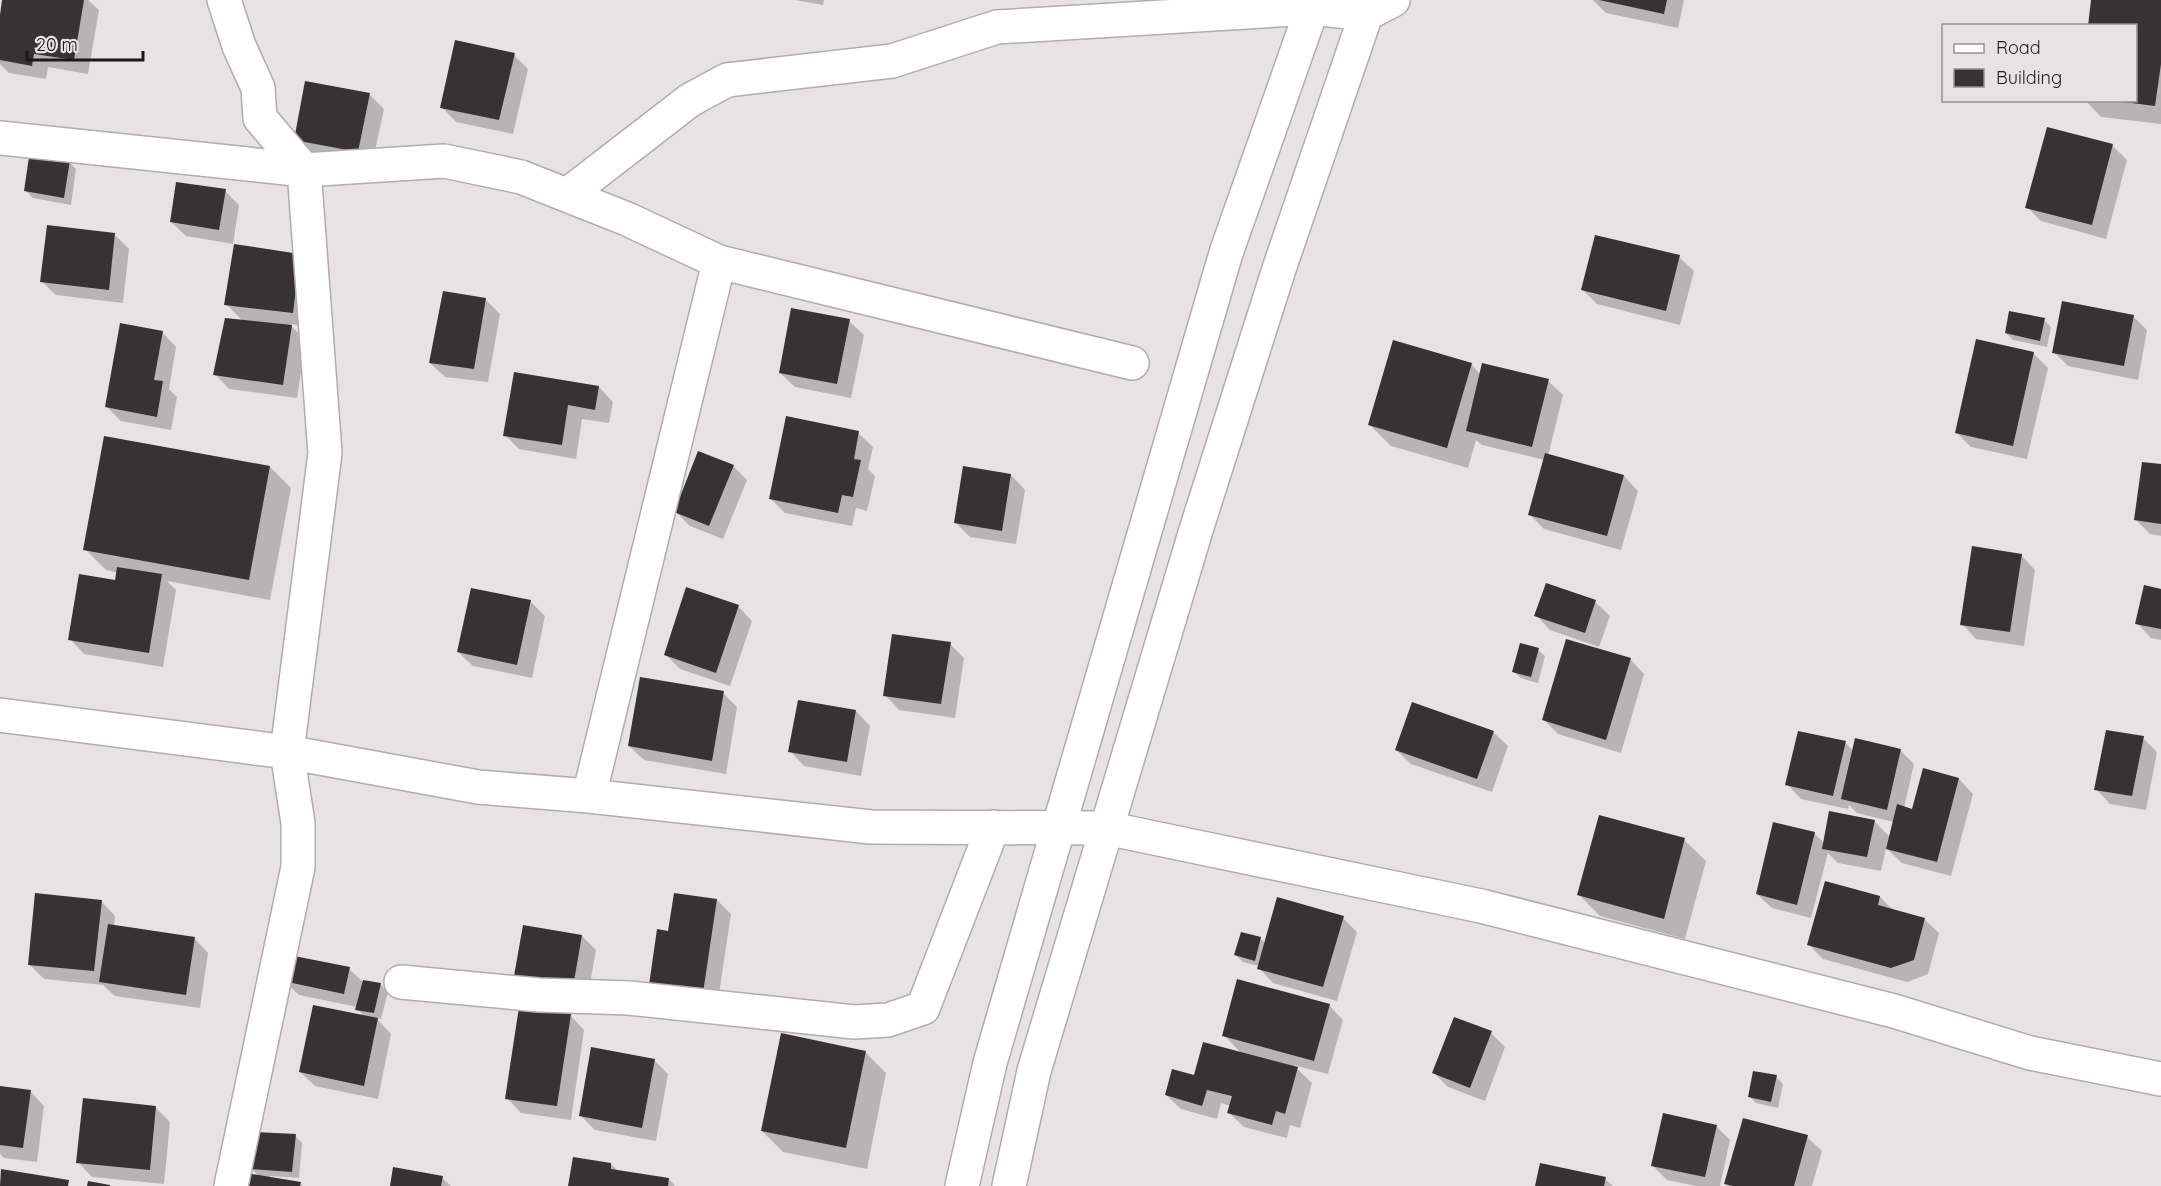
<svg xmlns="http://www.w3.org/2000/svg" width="2161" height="1186" font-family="Quicksand,sans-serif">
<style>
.shadow{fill:#0003}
.building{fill:#373334}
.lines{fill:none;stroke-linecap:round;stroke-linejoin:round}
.minor-casing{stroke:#b1acad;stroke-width:36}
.secondary-casing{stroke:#b1acad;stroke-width:36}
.minor{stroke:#fff;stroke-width:33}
.secondary{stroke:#fff;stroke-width:33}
</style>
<rect width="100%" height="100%" fill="#e7e2e3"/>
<path class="shadow" d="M 4,0 L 88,0 L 99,10 L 88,74 L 48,67 L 46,79 L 9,73 L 0,64 L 0,24 Z
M 795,0 L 824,0 L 823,5 Z
M 1593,0 L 1684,0 L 1678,28 L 1606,13 Z
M 2093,0 L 2161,0 L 2161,124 L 2101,117 L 2085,100 L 2136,100 L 2136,26 Z
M 514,55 L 528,69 L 513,134 L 456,122 L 442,107 Z
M 369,94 L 384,109 L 372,165 L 310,154 L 296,140 Z
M 2112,145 L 2127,160 L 2106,239 L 2041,221 L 2027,207 Z
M 69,162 L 76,169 L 71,205 L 33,198 L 26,191 Z
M 225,191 L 239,205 L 233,244 L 186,236 L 171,222 Z
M 115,235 L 129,249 L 123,303 L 56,295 L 41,281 Z
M 299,255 L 307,326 L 289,324 L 306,340 L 297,398 L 229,389 L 215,374 L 243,321 L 226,304 Z
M 1679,257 L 1694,271 L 1680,325 L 1597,304 L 1583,290 Z
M 485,299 L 500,314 L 488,382 L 445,377 L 430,363 Z
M 2133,316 L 2147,330 L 2138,380 L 2068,366 L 2054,352 Z
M 2044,320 L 2051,327 L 2047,347 L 2013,340 L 2006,333 Z
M 849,321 L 864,335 L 851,398 L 795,387 L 780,373 Z
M 162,332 L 176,347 L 169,389 L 177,397 L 171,430 L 121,421 L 107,407 Z
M 2033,353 L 2048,368 L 2027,459 L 1971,447 L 1957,433 Z
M 1471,364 L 1481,375 L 1548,381 L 1563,395 L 1548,456 L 1624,476 L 1638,491 L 1621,550 L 1544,529 L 1530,515 L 1545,460 L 1482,445 L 1476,440 L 1468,468 L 1391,446 L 1370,425 Z
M 599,387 L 613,402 L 609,423 L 582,419 L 576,459 L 519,449 L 505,435 Z
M 858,433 L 873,447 L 868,469 L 875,476 L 867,511 L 856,508 L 852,526 L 785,513 L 770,498 Z
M 733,466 L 747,480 L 723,539 L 690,526 L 676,512 Z
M 2161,466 L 2161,536 L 2150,534 L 2136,520 Z
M 270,467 L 291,488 L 270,600 L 167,581 L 176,590 L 163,667 L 84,654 L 70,639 L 116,582 L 118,573 L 106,570 L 85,549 Z
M 1011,475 L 1025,490 L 1016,544 L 970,537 L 955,522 Z
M 2021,555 L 2035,570 L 2024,646 L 1976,639 L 1962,624 Z
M 2161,590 L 2161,640 L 2151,638 L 2137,623 Z
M 530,601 L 545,616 L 532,678 L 473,666 L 458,652 Z
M 1595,602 L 1610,616 L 1599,647 L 1550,630 L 1536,615 Z
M 738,606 L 752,621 L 730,686 L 680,669 L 666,655 Z
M 950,644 L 964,658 L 955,718 L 899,710 L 885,695 Z
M 1538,650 L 1545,656 L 1538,683 L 1521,678 L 1514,672 Z
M 1630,659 L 1644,674 L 1621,753 L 1558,734 L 1544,720 Z
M 723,693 L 737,707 L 726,774 L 644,760 L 629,746 Z
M 799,701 L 856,711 L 870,726 L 861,776 L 804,766 L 790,751 Z
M 1493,732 L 1508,746 L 1492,792 L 1411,764 L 1396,750 Z
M 2143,738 L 2157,752 L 2146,810 L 2110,804 L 2096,789 Z
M 1845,742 L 1853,751 L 1900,750 L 1914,764 L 1904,808 L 1913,810 L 1959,779 L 1973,794 L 1951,876 L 1902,863 L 1886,848 L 1881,871 L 1838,863 L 1828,853 L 1811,918 L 1772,908 L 1757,894 L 1814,833 L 1824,843 L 1874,821 L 1890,837 L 1894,822 L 1857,813 L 1849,805 L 1848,809 L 1801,799 L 1787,784 Z
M 1684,840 L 1706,861 L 1685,939 L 1600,916 L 1579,895 Z
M 1880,897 L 1893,910 L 1924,919 L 1939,933 L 1928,974 L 1907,982 L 1823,959 L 1808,944 Z
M 717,900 L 731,914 L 717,1007 L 665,999 L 669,933 Z
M 101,901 L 115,916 L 114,927 L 194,938 L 208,953 L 200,1008 L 115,996 L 103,985 L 44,979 L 29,964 Z
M 1343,918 L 1357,932 L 1337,1001 L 1273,983 L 1259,968 L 1259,966 L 1243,962 L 1236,955 L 1260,938 L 1266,944 Z
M 582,936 L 596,950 L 587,1001 L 530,990 Z
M 349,969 L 364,983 L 364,981 L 381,985 L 388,992 L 381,1019 L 376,1018 L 391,1034 L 378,1099 L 315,1086 L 300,1072 L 365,1017 L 357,1009 L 357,1007 L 299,995 L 284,981 Z
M 1329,1005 L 1343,1020 L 1328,1074 L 1293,1065 L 1312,1083 L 1300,1128 L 1290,1125 L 1287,1138 L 1244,1127 L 1229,1113 L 1231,1106 L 1221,1103 L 1217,1119 L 1181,1109 L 1166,1095 L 1195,1077 L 1242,1054 L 1224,1035 Z
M 570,1015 L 584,1030 L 571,1120 L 521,1113 L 507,1098 Z
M 1491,1033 L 1505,1047 L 1485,1101 L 1448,1087 L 1434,1073 Z
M 865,1052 L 886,1073 L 867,1169 L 783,1152 L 762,1131 Z
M 654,1060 L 668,1074 L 656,1141 L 595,1130 L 580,1115 Z
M 1776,1077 L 1783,1084 L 1778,1108 L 1756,1103 L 1749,1096 Z
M 0,1087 L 30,1091 L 44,1106 L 37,1162 L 4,1158 L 0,1154 Z
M 155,1107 L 170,1122 L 164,1184 L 92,1177 L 78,1162 Z
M 1716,1126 L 1730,1140 L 1720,1186 L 1696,1186 L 1667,1180 L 1653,1166 Z
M 295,1136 L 302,1143 L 299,1178 L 270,1176 L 270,1179 L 300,1184 L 303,1186 L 245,1186 L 260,1177 L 252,1169 Z
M 1807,1137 L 1822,1151 L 1812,1186 L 1729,1186 L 1726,1183 Z
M 611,1164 L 618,1171 L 669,1179 L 675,1186 L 570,1186 Z
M 442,1178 L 451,1186 L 391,1186 Z
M 1605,1179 L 1613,1186 L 1537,1186 Z"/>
<path class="building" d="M 2,0 L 84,0 L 74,60 L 34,54 L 32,66 L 0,60 L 0,15 Z
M 1599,0 L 1667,0 L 1664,14 Z
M 2091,0 L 2161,0 L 2161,64 L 2155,106 L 2124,102 L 2136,100 L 2136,26 L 2088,26 Z
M 455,40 L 515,53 L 499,120 L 440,108 Z
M 305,81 L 370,93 L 358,152 L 294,140 Z
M 2047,127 L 2113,144 L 2092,225 L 2025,208 Z
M 30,150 L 70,160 L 64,198 L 24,191 Z
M 176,182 L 226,189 L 219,230 L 170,222 Z
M 47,225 L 115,233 L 109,290 L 40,282 Z
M 1595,235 L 1680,255 L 1666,311 L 1581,290 Z
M 234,244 L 300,254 L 293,313 L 224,305 Z
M 443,291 L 486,298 L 474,369 L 429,363 Z
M 2062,301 L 2134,315 L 2124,366 L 2052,353 Z
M 791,308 L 850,319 L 837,384 L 779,373 Z
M 2009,311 L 2045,318 L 2040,341 L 2005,333 Z
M 225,318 L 292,325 L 283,385 L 213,375 Z
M 120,323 L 163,331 L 154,380 L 163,381 L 157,417 L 105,407 Z
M 1976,339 L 2034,352 L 2013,446 L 1955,433 Z
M 1393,340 L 1472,363 L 1447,448 L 1368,425 Z
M 1482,363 L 1549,379 L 1532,447 L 1466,431 Z
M 514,372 L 599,386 L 595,410 L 568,405 L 562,445 L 503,436 Z
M 786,416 L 859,431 L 854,459 L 861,460 L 853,497 L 842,495 L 838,513 L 769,499 Z
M 104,436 L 270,466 L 249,580 L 83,550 Z
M 698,451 L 734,465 L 709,526 L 674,512 Z
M 1545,453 L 1624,475 L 1607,536 L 1528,515 Z
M 2142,462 L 2161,464 L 2161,524 L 2134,520 Z
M 963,466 L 1011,474 L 1002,531 L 954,523 Z
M 1972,546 L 2022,554 L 2010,632 L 1960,625 Z
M 117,567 L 162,574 L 149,653 L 68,640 L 79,574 L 115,580 Z
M 1546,583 L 1596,600 L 1585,633 L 1534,616 Z
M 2144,585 L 2161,589 L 2161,629 L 2135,624 Z
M 686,587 L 739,605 L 716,673 L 664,655 Z
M 471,588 L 531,600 L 517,665 L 457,652 Z
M 892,634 L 951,642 L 941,704 L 883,696 Z
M 1566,639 L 1631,658 L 1606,740 L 1542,720 Z
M 1520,643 L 1539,648 L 1531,677 L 1512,672 Z
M 640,677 L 724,691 L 712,761 L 628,746 Z
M 798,700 L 856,710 L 847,762 L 788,752 Z
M 1412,702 L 1494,731 L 1477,779 L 1395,750 Z
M 2106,730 L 2144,736 L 2132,796 L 2094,790 Z
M 1798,731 L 1846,741 L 1833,796 L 1785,785 Z
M 1855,738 L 1901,749 L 1887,810 L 1841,799 Z
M 1923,768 L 1959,778 L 1937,862 L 1886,849 L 1897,804 L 1912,809 Z
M 1829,811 L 1875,820 L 1867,857 L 1822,849 Z
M 1599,815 L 1685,838 L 1664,919 L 1577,895 Z
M 1773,822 L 1815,832 L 1797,905 L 1756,894 Z
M 1825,881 L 1880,896 L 1878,905 L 1925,918 L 1914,960 L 1891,968 L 1807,945 Z
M 35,893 L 102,900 L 94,971 L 28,965 Z
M 674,893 L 717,899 L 703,993 L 649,985 L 657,929 L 668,931 Z
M 1277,897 L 1344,916 L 1323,987 L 1257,969 Z
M 108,924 L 195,937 L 186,995 L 99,982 Z
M 523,925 L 582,935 L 573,987 L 514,976 Z
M 1241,932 L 1261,937 L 1255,961 L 1234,955 Z
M 289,955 L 350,967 L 344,994 L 283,981 Z
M 1237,979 L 1330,1004 L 1314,1061 L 1222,1036 Z
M 363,980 L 381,983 L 374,1013 L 355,1010 Z
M 313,1005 L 378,1018 L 364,1086 L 299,1072 Z
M 519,1007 L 571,1014 L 557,1106 L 505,1099 Z
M 1454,1017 L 1492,1031 L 1470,1088 L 1432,1073 Z
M 781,1033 L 866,1051 L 846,1148 L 761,1131 Z
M 1203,1042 L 1298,1067 L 1285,1114 L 1276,1111 L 1272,1125 L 1227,1113 L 1232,1096 L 1207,1090 L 1202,1106 L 1165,1095 L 1172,1069 L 1194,1075 Z
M 591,1047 L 655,1059 L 642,1128 L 579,1116 Z
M 1753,1071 L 1777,1075 L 1771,1102 L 1748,1097 Z
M 0,1086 L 31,1090 L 23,1148 L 0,1145 Z
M 83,1098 L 156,1106 L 150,1170 L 76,1163 Z
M 1663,1113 L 1717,1125 L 1705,1177 L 1651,1166 Z
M 1743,1118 L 1808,1135 L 1794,1186 L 1733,1186 L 1724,1184 Z
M 253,1132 L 296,1134 L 292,1172 L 250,1169 Z
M 573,1157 L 611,1163 L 611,1169 L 669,1178 L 668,1186 L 568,1186 Z
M 1540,1163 L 1606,1177 L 1604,1186 L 1535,1186 Z
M 393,1167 L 443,1176 L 441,1186 L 390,1186 Z
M 1,1169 L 69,1180 L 68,1186 L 0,1186 Z
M 246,1173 L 301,1182 L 300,1186 L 244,1186 Z
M 88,1181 L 110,1185 L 110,1186 L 87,1186 Z"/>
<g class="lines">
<g class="minor-casing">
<path id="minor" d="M 224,0 L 239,46 L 258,88 L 260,118 L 304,170 L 325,453 L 287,752 L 298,823 L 298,867 L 231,1186
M 0,138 L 304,170 L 444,161 L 521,177 L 627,219 L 719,262 L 1132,363
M 567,195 L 690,100 L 727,80 L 892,61 L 997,27 L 1312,8 L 1366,14 L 1393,0
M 0,715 L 287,752 L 478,787 L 589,796 L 871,827 L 1106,828 L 1481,906 L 1894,1011 L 2030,1053 L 2161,1079
M 589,796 L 719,262
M 401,982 L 539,995 L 629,998 L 854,1022 L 888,1020 L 923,1008 L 993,827"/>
</g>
<g class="secondary-casing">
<path id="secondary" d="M 962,1186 L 990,1063 L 1226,253 L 1315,0
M 1009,1186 L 1034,1071 L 1196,530 L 1279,269 L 1371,0"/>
</g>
<use href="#minor" class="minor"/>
<use href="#secondary" class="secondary"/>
</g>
<rect x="1942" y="24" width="195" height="78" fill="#e7e2e3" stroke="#959293" stroke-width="1.5"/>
<rect x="1954" y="44" width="30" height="9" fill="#ffffff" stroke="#959293" stroke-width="1.5"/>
<text x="1996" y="54" font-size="18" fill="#1b191a">Road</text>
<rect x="1954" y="69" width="30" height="18" fill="#373334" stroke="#959293" stroke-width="1.5"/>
<text x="1996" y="84" font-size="18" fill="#1b191a">Building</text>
<path d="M27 51v9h116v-9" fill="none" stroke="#1b191a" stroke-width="3"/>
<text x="36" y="51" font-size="18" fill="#1b191a" stroke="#e7e2e3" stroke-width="4.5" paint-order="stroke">20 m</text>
</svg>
